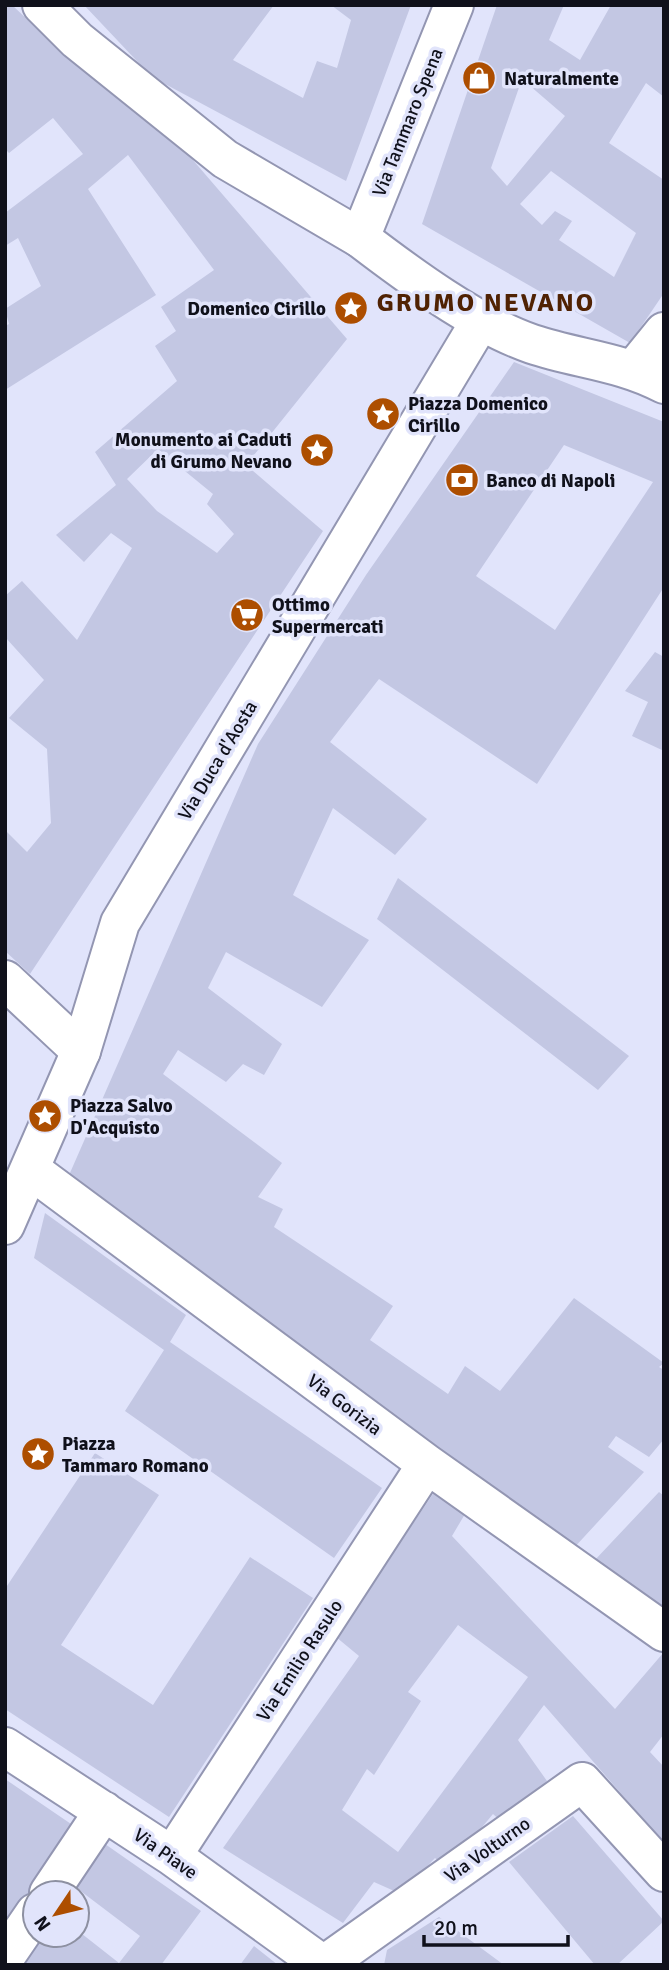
<svg xmlns="http://www.w3.org/2000/svg" width="669" height="1970" font-family="Signika,sans-serif">
<style>
.building{fill:#c3c7e3;fill-rule:evenodd}
.lines{fill:none;stroke-linecap:round;stroke-linejoin:round}
.minor-casing{stroke:#9396b2;stroke-width:42}
.tertiary-casing{stroke:#9396b2;stroke-width:42}
.minor{stroke:#fff;stroke-width:38}
.tertiary{stroke:#fff;stroke-width:38}
.labels{text-anchor:middle;stroke-width:7;stroke-linejoin:round;paint-order:stroke}
.poi-label{font-size:19px;font-weight:bold;fill:#10111b;stroke:#e1e4fb;text-anchor:start}
.street-label{font-size:19px;fill:#10111b;stroke:#e1e4fb}
.district-label{font-size:26px;font-weight:bold;letter-spacing:2px;fill:#502203;stroke:#e1e4fb}
</style>
<rect width="100%" height="100%" fill="#e1e4fb"/>
<path class="building" d="M 5,5 L 12,5 L 48,39 L 161,123 L 347,339 L 246,465 L 323,531 L 30,974 L 5,951 L 5,830 L 27,852 L 51,823 L 47,749 L 9,718 L 44,680 L 5,637 L 5,596 L 22,581 L 77,640 L 132,548 L 111,533 L 84,562 L 56,535 L 116,485 L 95,452 L 177,381 L 155,346 L 176,331 L 161,307 L 214,270 L 128,155 L 88,189 L 156,295 L 5,390 L 5,326 L 9,324 L 5,309 L 41,286 L 18,238 L 5,246 L 5,213 L 83,154 L 53,118 L 9,153 L 5,149 ZM 158,449 L 213,494 L 207,504 L 234,534 L 217,553 L 157,511 L 127,479 Z
M 84,5 L 274,5 L 233,60 L 303,98 L 317,61 L 337,68 L 351,20 L 331,5 L 411,5 L 346,181 L 152,77 Z
M 497,5 L 564,5 L 549,40 L 580,60 L 611,5 L 664,5 L 664,97 L 646,83 L 609,143 L 664,180 L 664,293 L 630,343 L 422,224 ZM 522,79 L 565,116 L 507,186 L 491,168 ZM 551,171 L 636,233 L 614,277 L 559,240 L 572,221 L 555,211 L 542,225 L 520,204 Z
M 514,362 L 664,422 L 664,587 L 537,784 L 379,679 L 330,742 L 427,819 L 395,855 L 333,808 L 293,895 L 369,940 L 322,1007 L 226,952 L 208,988 L 282,1044 L 264,1075 L 243,1064 L 226,1082 L 178,1050 L 163,1074 L 282,1163 L 258,1197 L 283,1209 L 274,1227 L 393,1306 L 370,1340 L 448,1394 L 465,1366 L 500,1391 L 574,1298 L 664,1363 L 659,1367 L 664,1370 L 664,1439 L 649,1457 L 616,1436 L 608,1447 L 644,1472 L 572,1550 L 66,1182 L 258,744 L 366,575 ZM 564,445 L 653,482 L 555,630 L 476,576 Z
M 655,652 L 664,657 L 664,751 L 632,736 L 648,702 L 625,691 Z
M 398,878 L 629,1056 L 598,1090 L 377,919 Z
M 45,1213 L 186,1315 L 170,1342 L 382,1488 L 334,1558 L 125,1411 L 164,1350 L 34,1258 Z
M 95,1453 L 159,1495 L 61,1645 L 153,1705 L 250,1557 L 313,1598 L 169,1817 L 5,1709 L 5,1589 Z
M 435,1491 L 465,1514 L 452,1536 L 615,1709 L 664,1652 L 664,1734 L 650,1752 L 664,1767 L 664,1843 L 544,1705 L 518,1740 L 547,1781 L 504,1824 L 493,1814 L 447,1869 L 435,1858 L 401,1894 L 374,1882 L 343,1923 L 223,1848 L 359,1656 L 336,1637 ZM 458,1625 L 528,1677 L 398,1852 L 342,1810 L 367,1769 L 374,1775 L 421,1701 L 408,1692 Z
M 659,1492 L 664,1496 L 664,1613 L 594,1561 Z
M 5,1779 L 74,1826 L 5,1927 Z
M 573,1816 L 664,1921 L 617,1965 L 595,1965 L 509,1862 Z
M 105,1844 L 201,1911 L 161,1965 L 24,1965 L 44,1935 L 77,1935 L 77,1930 L 119,1963 L 140,1936 L 74,1886 Z
M 439,1917 L 504,1965 L 384,1965 L 387,1950 Z
M 254,1946 L 278,1965 L 240,1965 Z"/>
<g class="lines">
<g class="minor-casing">
<path id="minor" d="M 42,5 L 77,40 L 225,159 L 360,238
M 634,369 L 664,332
M 5,980 L 81,1051
M 31,1170 L 427,1464 L 664,1632
M 5,1747 L 172,1856 L 323,1965
M 172,1856 L 427,1464
M 49,1893 L 104,1811
M 5,1957 L 35,1913
M 324,1965 L 582,1782 L 664,1872"/>
</g>
<g class="tertiary-casing">
<path id="tertiary" d="M 454,5 L 360,238 C 407,274 476,325 532,344 C 577,359 620,361 664,384
M 5,1225 L 81,1051 L 120,923 L 481,320"/>
</g>
<use href="#minor" class="minor"/>
<use href="#tertiary" class="tertiary"/>
</g>
<defs>
<g id="shop-disc" transform="scale(1.75)"><circle r="9.5" fill="#ad4e00" stroke="#e1e4fb"/><path d="M-5-2.5h2.3a2.7 3.5 0 0 1 5.4 0H5L5.5 6h-11ZM-1.5-2.5h3a1.5 2.3 0 0 0-3 0Z" fill="#fff"/></g>
<g id="sight-disc" transform="scale(1.75)"><circle r="9.5" fill="#ad4e00" stroke="#e1e4fb"/><path d="M0-6L1.8-2.2L6-1.7L2.9 1.2L3.7 5.4L0 3.3L-3.7 5.4L-2.9 1.2L-6-1.7L-1.8-2.2Z" fill="#fff"/></g>
<g id="bank-disc" transform="scale(1.75)"><circle r="9.5" fill="#ad4e00" stroke="#e1e4fb"/><path d="M-6-4H6V4H-6ZM0-2.3a2.3 2.3 0 1 0 0 4.6a2.3 2.3 0 1 0 0-4.6Z" fill="#fff"/></g>
<g id="supermarket-disc" transform="scale(1.75)"><circle r="9.5" fill="#ad4e00" stroke="#e1e4fb"/><path d="M-6-5.5h2.5l.6 2H6L4.5 2H-2.5L-4.4-4H-6ZM-1.5 3.2a1.3 1.3 0 1 0 .1 0ZM3 3.2a1.3 1.3 0 1 0 .1 0Z" fill="#fff"/></g>
</defs>
<g fill-rule="evenodd">
<use href="#shop-disc" x="479" y="78"/>
<use href="#sight-disc" x="351" y="308"/>
<use href="#sight-disc" x="383" y="414"/>
<use href="#sight-disc" x="317" y="450"/>
<use href="#bank-disc" x="462" y="480"/>
<use href="#supermarket-disc" x="247" y="615"/>
<use href="#sight-disc" x="45" y="1116"/>
<use href="#sight-disc" x="38" y="1454"/>
</g>
<g class="labels">
<g class="poi-label">
<text x="504" y="85">Naturalmente</text>
<text x="326" y="315" text-anchor="end">Domenico Cirillo</text>
<text x="408" y="410">Piazza Domenico<tspan x="408" dy="22">Cirillo</tspan></text>
<text x="292" y="446" text-anchor="end">Monumento ai Caduti<tspan x="292" dy="22">di Grumo Nevano</tspan></text>
<text x="486" y="487">Banco di Napoli</text>
<text x="272" y="611">Ottimo<tspan x="272" dy="22">Supermercati</tspan></text>
<text x="70" y="1112">Piazza Salvo<tspan x="70" dy="22">D'Acquisto</tspan></text>
<text x="62" y="1450">Piazza<tspan x="62" dy="22">Tammaro Romano</tspan></text>
</g>
<g class="street-label">
<text transform="translate(407 122) rotate(-68)" y="7">Via Tammaro Spena</text>
<text transform="translate(217 760) rotate(-59)" y="7">Via Duca d'Aosta</text>
<text transform="translate(345 1404) rotate(37)" y="7">Via Gorizia</text>
<text transform="translate(299 1660) rotate(-57)" y="7">Via Emilio Rasulo</text>
<text transform="translate(487 1849) rotate(-35)" y="7">Via Volturno</text>
<text transform="translate(166 1853) rotate(35)" y="7">Via Piave</text>
</g>
<g class="district-label">
<text x="486" y="311">GRUMO NEVANO</text>
</g>
</g>
<rect width="669" height="1970" fill="none" stroke="#10111b" stroke-width="14"/>
<g transform="translate(56 1914) rotate(235)"><circle r="33" fill="#e1e4fb" stroke="#8d90a1" stroke-width="2"/>
<path d="M0-5L12 26L0 18L-12 26Z" fill="#ad4e00"/>
<text y="-10" font-size="19" font-weight="bold" text-anchor="middle" fill="#10111b">N</text>
</g>
<path d="M424 1935v10h144v-10" fill="none" stroke="#10111b" stroke-width="3.5"/>
<text x="434" y="1935" font-size="21" fill="#10111b" stroke="#e1e4fb" stroke-width="5" paint-order="stroke">20 m</text>
</svg>
